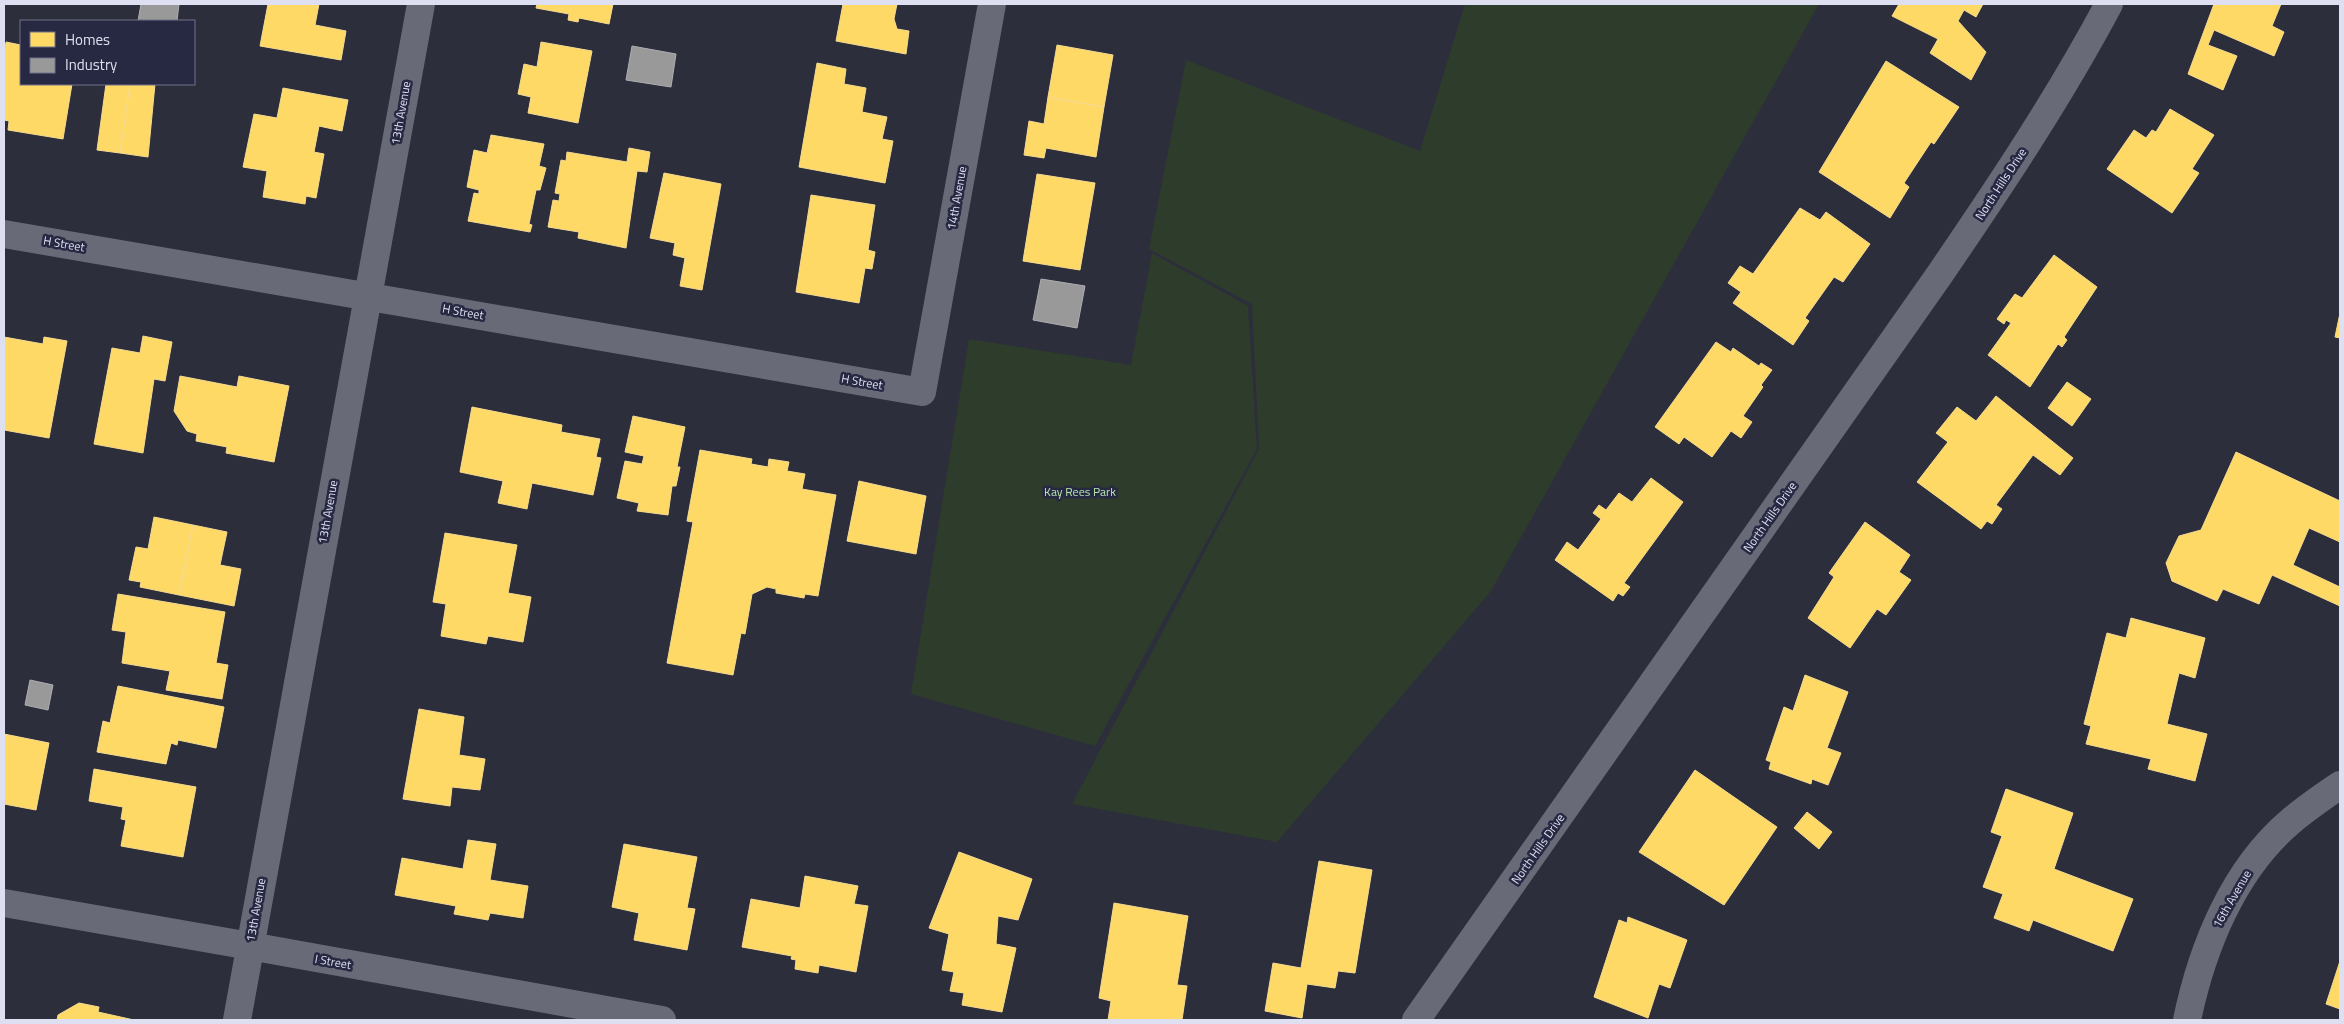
<svg xmlns="http://www.w3.org/2000/svg" width="2344" height="1024" font-family="'Titillium Web',sans-serif">
<style>
.green{fill:#2e3c2c}
.homes{fill:#ffd966;stroke:#f5db90}
.industry{fill:#999;stroke:#aeaeb3}
.lines{fill:none;stroke-linecap:round;stroke-linejoin:round}
.minor{stroke:#696a78;stroke-width:28}
.tertiary{stroke:#696a78;stroke-width:28}
.labels{text-anchor:middle;stroke-width:5;stroke-linejoin:round;paint-order:stroke}
.street-label{font-size:12px;fill:#dee0f1;stroke:#272842}
.park-label{font-size:12px;fill:#b7e8ab;stroke:#272842}
</style>
<rect width="100%" height="100%" fill="#2d2e3c"/>
<path class="green" d="M 1465,4 L 1819,4 L 1491,591 L 1277,842 L 1072,804 L 1259,449 L 1252,304 L 1149,249 L 1186,60 L 1420,151 Z
M 1152,253 L 1248,306 L 1257,449 L 1095,746 L 911,694 L 969,339 L 1131,365 Z"/>
<path class="homes" d="M 268,4 L 319,4 L 315,25 L 346,31 L 341,60 L 260,46 Z
M 537,4 L 613,4 L 609,24 L 579,18 L 578,22 L 568,20 L 569,14 L 536,8 Z
M 843,4 L 897,4 L 894,19 L 897,29 L 909,31 L 906,54 L 836,41 Z
M 1899,4 L 1983,4 L 1976,17 L 1964,10 L 1958,21 L 1986,52 L 1971,80 L 1930,53 L 1938,39 L 1892,16 Z
M 2214,4 L 2281,4 L 2272,26 L 2284,32 L 2274,56 L 2214,30 L 2208,45 L 2237,56 L 2223,90 L 2188,74 Z
M 6,42 L 21,45 L 21,84 L 72,84 L 63,139 L 8,130 L 9,121 L 4,120 L 4,56 Z
M 541,42 L 592,51 L 578,123 L 528,113 L 531,97 L 518,94 L 524,64 L 537,67 Z
M 1057,45 L 1113,55 L 1104,107 L 1048,97 Z
M 1886,61 L 1959,107 L 1934,144 L 1931,142 L 1904,183 L 1909,187 L 1890,218 L 1819,172 Z
M 817,63 L 846,69 L 844,84 L 866,88 L 862,112 L 887,117 L 882,139 L 893,141 L 885,183 L 799,167 Z
M 106,84 L 130,84 L 120,153 L 97,150 Z
M 130,84 L 155,84 L 148,157 L 120,153 Z
M 283,88 L 348,100 L 342,131 L 319,126 L 314,152 L 324,154 L 316,198 L 306,196 L 305,204 L 263,197 L 267,171 L 243,167 L 254,114 L 277,118 Z
M 1048,97 L 1104,107 L 1096,157 L 1046,148 L 1044,158 L 1024,155 L 1029,121 L 1044,124 Z
M 2170,109 L 2214,135 L 2192,169 L 2199,173 L 2172,213 L 2107,169 L 2134,130 L 2146,138 L 2152,130 L 2156,132 Z
M 491,135 L 544,144 L 539,166 L 546,168 L 540,190 L 536,190 L 529,224 L 532,225 L 530,232 L 468,221 L 474,193 L 479,194 L 479,190 L 467,187 L 474,150 L 487,153 Z
M 629,148 L 650,152 L 647,172 L 637,171 L 626,248 L 578,238 L 579,232 L 548,227 L 553,200 L 559,201 L 560,194 L 555,193 L 561,160 L 566,161 L 567,152 L 627,162 Z
M 664,173 L 721,184 L 702,290 L 680,286 L 685,258 L 673,255 L 675,243 L 650,238 Z
M 1037,174 L 1095,183 L 1080,270 L 1023,261 Z
M 811,195 L 875,205 L 868,250 L 875,252 L 872,269 L 865,268 L 859,303 L 796,292 Z
M 1800,208 L 1820,220 L 1826,212 L 1870,244 L 1843,282 L 1834,277 L 1805,318 L 1809,321 L 1793,345 L 1733,303 L 1741,292 L 1728,283 L 1740,266 L 1753,274 Z
M 2054,255 L 2097,287 L 2064,337 L 2067,340 L 2062,347 L 2058,344 L 2030,387 L 1988,355 L 2011,323 L 2006,320 L 2004,324 L 1997,319 L 2015,294 L 2022,298 Z
M 2340,313 L 2340,338 L 2335,337 Z
M 143,336 L 172,342 L 165,381 L 154,379 L 143,453 L 94,444 L 112,348 L 140,353 Z
M 4,337 L 43,344 L 44,337 L 67,341 L 49,438 L 4,430 Z
M 1716,342 L 1731,352 L 1733,348 L 1759,366 L 1761,363 L 1772,370 L 1761,385 L 1763,387 L 1743,416 L 1752,422 L 1741,438 L 1731,431 L 1712,457 L 1684,437 L 1679,444 L 1655,427 Z
M 180,376 L 237,387 L 239,376 L 289,386 L 274,462 L 226,453 L 227,447 L 196,441 L 197,434 L 187,431 L 174,411 Z
M 2067,382 L 2091,399 L 2072,426 L 2048,408 Z
M 1996,396 L 2073,458 L 2060,475 L 2033,455 L 1996,505 L 2002,509 L 1992,524 L 1987,521 L 1981,529 L 1917,482 L 1948,442 L 1936,433 L 1957,407 L 1976,421 Z
M 472,407 L 562,425 L 561,432 L 600,439 L 596,457 L 601,458 L 593,495 L 532,483 L 527,509 L 498,503 L 503,481 L 460,472 Z
M 633,416 L 685,427 L 677,467 L 680,467 L 676,486 L 672,486 L 668,515 L 637,511 L 639,503 L 617,498 L 625,461 L 642,464 L 644,456 L 625,452 Z
M 700,450 L 752,459 L 751,464 L 768,467 L 769,459 L 789,462 L 787,471 L 805,474 L 802,489 L 836,495 L 818,596 L 805,594 L 804,598 L 776,593 L 776,589 L 767,587 L 752,594 L 745,634 L 741,633 L 733,675 L 667,663 L 693,522 L 687,521 Z
M 2236,452 L 2340,501 L 2340,542 L 2309,528 L 2293,565 L 2340,587 L 2340,606 L 2272,575 L 2259,604 L 2223,589 L 2217,601 L 2172,581 L 2166,563 L 2179,536 L 2201,530 Z
M 1651,478 L 1683,502 L 1624,583 L 1630,587 L 1623,596 L 1618,593 L 1613,601 L 1555,560 L 1567,542 L 1578,550 L 1601,519 L 1593,513 L 1599,505 L 1606,510 L 1619,493 L 1632,502 Z
M 859,481 L 926,496 L 916,554 L 847,541 Z
M 154,517 L 193,525 L 179,595 L 140,587 L 141,582 L 129,580 L 136,547 L 148,549 Z
M 1865,522 L 1910,555 L 1899,572 L 1911,580 L 1886,615 L 1877,609 L 1850,648 L 1808,618 L 1834,577 L 1829,573 Z
M 193,525 L 227,532 L 220,565 L 241,569 L 234,606 L 179,595 Z
M 445,533 L 517,545 L 508,593 L 531,597 L 523,642 L 488,636 L 486,644 L 441,636 L 446,604 L 433,602 Z
M 118,594 L 225,612 L 216,663 L 228,665 L 222,699 L 166,690 L 170,671 L 122,663 L 126,632 L 112,630 Z
M 2131,618 L 2205,638 L 2195,678 L 2179,673 L 2167,724 L 2207,734 L 2195,781 L 2148,769 L 2151,759 L 2086,744 L 2091,726 L 2084,724 L 2107,633 L 2126,638 Z
M 1805,675 L 1848,692 L 1827,748 L 1841,753 L 1828,785 L 1812,779 L 1811,784 L 1769,769 L 1771,762 L 1766,760 L 1784,707 L 1793,711 Z
M 118,686 L 224,707 L 216,748 L 178,740 L 177,745 L 171,743 L 166,764 L 97,752 L 103,721 L 110,723 Z
M 419,709 L 464,717 L 459,755 L 485,759 L 480,790 L 452,787 L 450,806 L 403,799 Z
M 4,734 L 49,743 L 36,810 L 4,804 Z
M 94,769 L 196,787 L 183,857 L 121,846 L 126,820 L 121,819 L 123,807 L 89,801 Z
M 1695,770 L 1777,827 L 1724,905 L 1639,852 Z
M 2006,789 L 2073,813 L 2054,869 L 2133,899 L 2113,951 L 2033,920 L 2029,931 L 1994,918 L 2003,894 L 1983,887 L 2002,836 L 1991,832 Z
M 1807,812 L 1832,832 L 1819,849 L 1794,828 Z
M 468,840 L 496,844 L 490,880 L 528,886 L 523,918 L 490,913 L 488,920 L 454,914 L 456,906 L 395,895 L 402,858 L 463,869 Z
M 624,844 L 697,857 L 687,908 L 695,909 L 687,950 L 634,940 L 639,913 L 612,907 Z
M 959,852 L 1032,879 L 1018,920 L 998,916 L 996,944 L 1016,948 L 1002,1012 L 962,1005 L 964,993 L 950,991 L 954,972 L 942,970 L 949,934 L 929,928 Z
M 1319,861 L 1372,870 L 1355,973 L 1338,971 L 1335,988 L 1307,984 L 1302,1018 L 1265,1011 L 1273,963 L 1301,968 Z
M 805,876 L 858,886 L 854,904 L 868,906 L 856,972 L 819,965 L 818,973 L 795,969 L 796,960 L 791,959 L 792,956 L 742,947 L 751,899 L 800,908 Z
M 1114,903 L 1188,916 L 1177,985 L 1187,986 L 1182,1020 L 1108,1020 L 1111,1001 L 1099,998 Z
M 1628,917 L 1687,940 L 1670,988 L 1659,984 L 1648,1018 L 1594,997 L 1619,920 L 1627,923 Z
M 2340,961 L 2340,1009 L 2326,1004 Z
M 79,1003 L 99,1007 L 98,1012 L 134,1020 L 57,1020 L 58,1015 Z"/>
<path class="industry" d="M 141,4 L 179,4 L 177,21 L 138,21 Z
M 632,46 L 676,54 L 671,87 L 626,80 Z
M 1041,279 L 1085,286 L 1077,328 L 1033,320 Z
M 30,680 L 53,685 L 48,710 L 25,705 Z"/>
<g class="lines">
<path class="minor" d="M 4,234 L 922,392 L 992,4
M 250,946 L 662,1020
M 237,1020 L 421,4
M 1416,1020 L 1940,274 C 2000,186 2059,98 2109,4
M 2187,1020 C 2202,948 2233,870 2291,821 C 2306,808 2324,796 2340,785"/>
<path class="tertiary" d="M 4,903 L 250,946"/>
</g>
<g class="labels">
<g class="street-label">
<text transform="translate(401 113) rotate(-80)" y="4">13th Avenue</text>
<text transform="translate(2001 184) rotate(-57)" y="4">North Hills Drive</text>
<text transform="translate(957 198) rotate(-80)" y="4">14th Avenue</text>
<text transform="translate(64 244) rotate(10)" y="4">H Street</text>
<text transform="translate(463 312) rotate(10)" y="4">H Street</text>
<text transform="translate(862 382) rotate(10)" y="4">H Street</text>
<text transform="translate(328 512) rotate(-80)" y="4">13th Avenue</text>
<text transform="translate(1770 517) rotate(-55)" y="4">North Hills Drive</text>
<text transform="translate(1538 849) rotate(-55)" y="4">North Hills Drive</text>
<text transform="translate(2232 899) rotate(-60)" y="4">16th Avenue</text>
<text transform="translate(256 910) rotate(-80)" y="4">13th Avenue</text>
<text transform="translate(333 962) rotate(10)" y="4">I Street</text>
</g>
<g class="park-label">
<text x="1080" y="496">Kay Rees Park</text>
</g>
</g>
<rect width="2344" height="1024" fill="none" stroke="#dee0f1" stroke-width="10"/>
<rect x="20" y="20" width="175" height="65" fill="#272842" stroke="#707288"/>
<rect x="30" y="32" width="25" height="15" fill="#ffd966" stroke="#707288"/>
<text x="65" y="45" font-size="15" fill="#dee0f1">Homes</text>
<rect x="30" y="58" width="25" height="15" fill="#999999" stroke="#707288"/>
<text x="65" y="70" font-size="15" fill="#dee0f1">Industry</text>
</svg>
